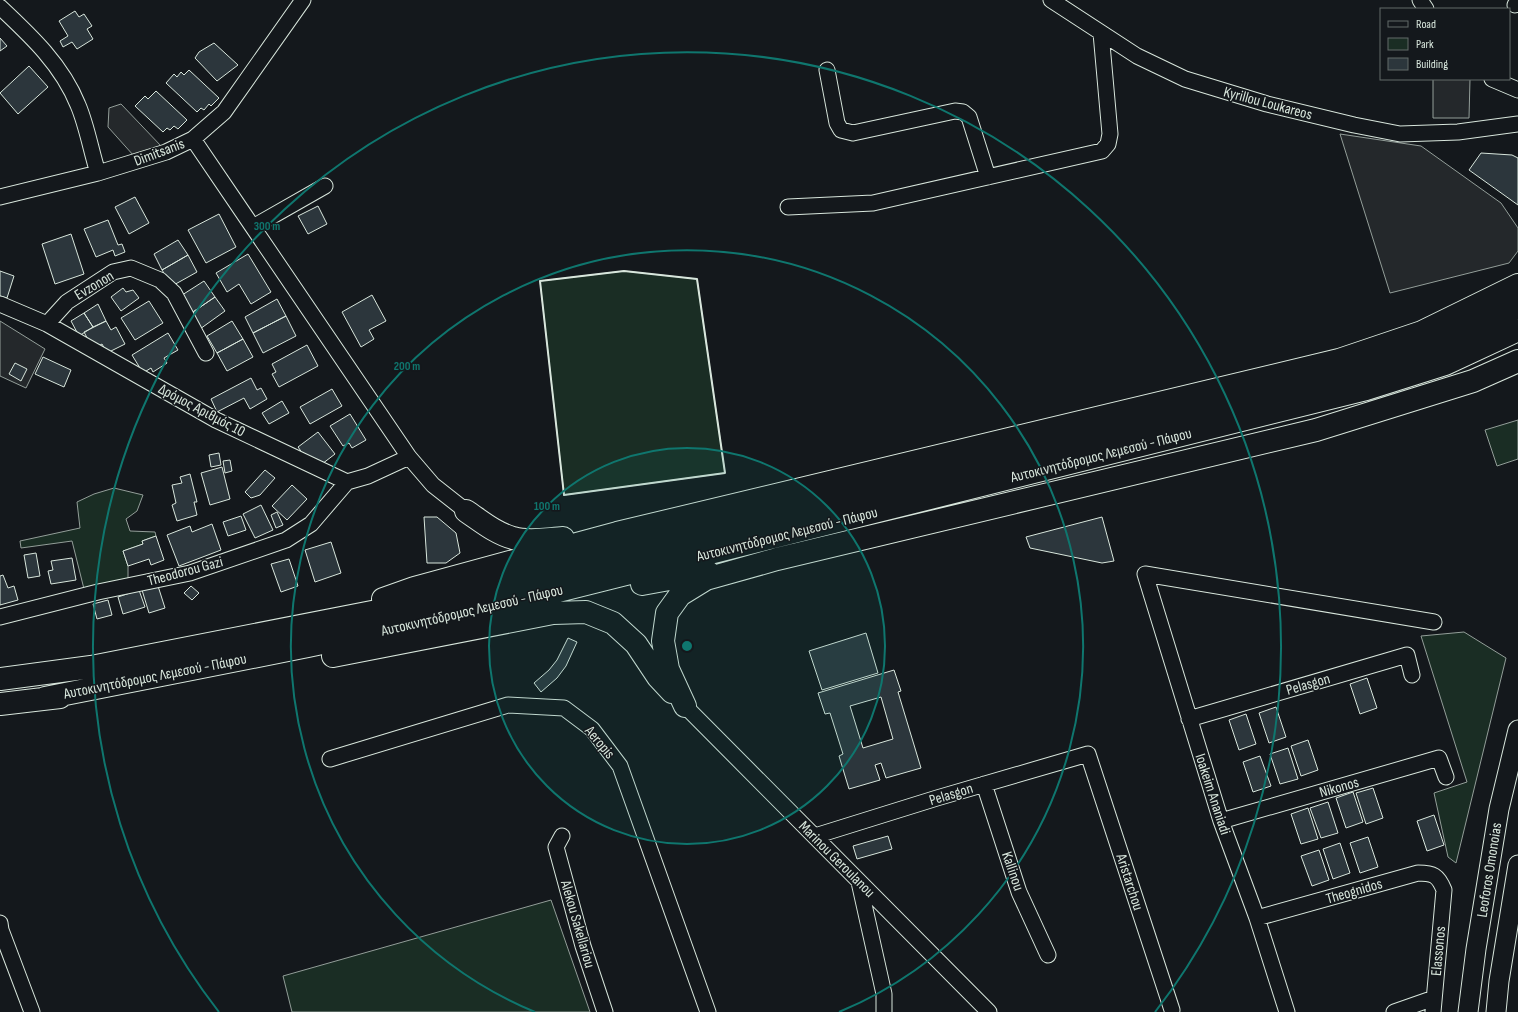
<svg xmlns="http://www.w3.org/2000/svg" width="1518" height="1012" font-family="'Sofia Sans Condensed',sans-serif">
<style>
.green{fill:#1a2d24;stroke:#939e99}
.parking{fill:#24282b;stroke:#939e99}
.building{fill:#2c363c;stroke:#d8e6dc;fill-rule:evenodd}
.lines{fill:none;stroke-linecap:round;stroke-linejoin:round}
.minor-casing{stroke:#d8e6dc;stroke-width:17}
.major-casing{stroke:#d8e6dc;stroke-width:21}
.highway-casing{stroke:#d8e6dc;stroke-width:24}
.minor{stroke:#14181c;stroke-width:15}
.major{stroke:#14181c;stroke-width:19}
.highway{stroke:#14181c;stroke-width:22}
.wall{stroke:#d8e6dc;stroke-width:2}
.ring{fill:none;stroke:#0f766e;stroke-width:2}
.labels{text-anchor:middle;stroke-width:3;stroke-linejoin:round;paint-order:stroke}
.street-label{font-size:15px;fill:#d8e6dc;stroke:#14181c}
.centre{fill:#0f766e;stroke:#14181c;stroke-width:2}
.ring-label{font-size:12px;text-anchor:middle;font-weight:bold;fill:#0f766e;stroke:#14181c;stroke-width:3;stroke-linejoin:round;paint-order:stroke}
</style>
<rect width="100%" height="100%" fill="#14181c"/>
<path class="green" d="M 624,271 L 697,279 L 725,473 L 564,495 L 540,281 Z
M 1518,420 L 1518,459 L 1497,466 L 1485,430 Z
M 114,488 L 143,495 L 137,511 L 126,519 L 130,531 L 155,532 L 156,536 L 142,541 L 143,544 L 123,551 L 128,566 L 128,581 L 84,589 L 72,541 L 21,548 L 20,541 L 80,528 L 77,502 L 94,494 Z
M 1464,632 L 1506,658 L 1456,863 L 1448,857 L 1434,793 L 1467,782 L 1421,636 Z
M 551,900 L 590,1012 L 292,1012 L 283,976 Z"/>
<path class="parking" d="M 1433,79 L 1470,79 L 1469,118 L 1433,118 Z
M 121,104 L 162,147 L 134,156 L 108,127 L 109,108 Z
M 1340,134 L 1421,146 L 1501,203 L 1518,228 L 1518,251 L 1509,263 L 1390,293 Z
M 0,321 L 45,349 L 26,388 L 0,376 Z"/>
<path class="building" d="M 75,11 L 79,17 L 84,14 L 92,26 L 87,29 L 93,39 L 77,49 L 72,42 L 63,47 L 60,41 L 68,36 L 59,21 Z
M 0,38 L 7,46 L 0,51 Z
M 214,43 L 238,65 L 217,81 L 195,58 L 199,52 Z
M 29,66 L 48,87 L 18,114 L 0,93 Z
M 189,70 L 219,98 L 211,106 L 209,104 L 204,110 L 201,108 L 197,112 L 166,83 L 174,74 L 177,77 L 181,72 L 184,75 Z
M 156,91 L 187,120 L 178,129 L 174,126 L 170,130 L 167,128 L 163,132 L 135,106 L 145,96 L 148,99 Z
M 1481,153 L 1512,155 L 1518,158 L 1518,205 L 1469,170 Z
M 135,197 L 149,223 L 129,234 L 115,207 Z
M 318,206 L 327,224 L 308,234 L 298,216 Z
M 219,214 L 236,247 L 206,263 L 188,230 Z
M 108,220 L 118,245 L 122,244 L 125,252 L 115,256 L 113,250 L 96,257 L 84,229 Z
M 71,234 L 84,274 L 55,284 L 42,244 Z
M 178,240 L 188,255 L 162,270 L 154,254 Z
M 248,254 L 271,292 L 251,304 L 239,284 L 227,292 L 216,273 Z
M 188,255 L 197,272 L 172,286 L 162,270 Z
M 0,271 L 14,276 L 7,298 L 0,296 Z
M 204,281 L 215,297 L 190,314 L 179,297 Z
M 123,288 L 126,292 L 133,290 L 139,298 L 121,311 L 111,297 Z
M 372,295 L 386,321 L 369,330 L 374,339 L 361,347 L 342,312 Z
M 215,297 L 225,311 L 200,329 L 190,314 Z
M 277,299 L 286,316 L 253,333 L 245,317 Z
M 149,301 L 163,323 L 135,340 L 121,318 Z
M 98,304 L 106,321 L 93,327 L 84,313 Z
M 84,313 L 93,327 L 79,336 L 71,321 Z
M 286,316 L 296,336 L 263,353 L 253,333 Z
M 106,321 L 111,330 L 116,327 L 125,344 L 107,353 L 102,344 L 93,349 L 84,332 Z
M 232,321 L 243,339 L 217,353 L 207,336 Z
M 168,333 L 178,350 L 164,358 L 167,363 L 153,372 L 151,368 L 143,373 L 132,355 Z
M 243,339 L 253,357 L 227,371 L 217,353 Z
M 307,345 L 318,366 L 279,387 L 272,374 L 276,372 L 272,364 Z
M 43,357 L 71,370 L 64,387 L 35,374 Z
M 15,363 L 27,369 L 21,381 L 9,374 Z
M 251,378 L 257,390 L 261,388 L 267,399 L 250,409 L 244,398 L 217,412 L 211,399 Z
M 332,389 L 342,406 L 310,424 L 300,407 Z
M 282,401 L 289,413 L 269,424 L 262,413 Z
M 350,414 L 366,440 L 352,448 L 349,443 L 343,446 L 330,426 Z
M 318,432 L 335,454 L 322,464 L 303,454 L 298,447 Z
M 219,453 L 221,465 L 211,467 L 209,455 Z
M 230,460 L 232,471 L 225,473 L 223,461 Z
M 222,467 L 230,499 L 210,505 L 201,473 Z
M 265,470 L 275,478 L 260,495 L 251,498 L 245,492 Z
M 190,474 L 197,502 L 194,502 L 197,515 L 177,521 L 172,505 L 176,503 L 172,485 L 182,483 L 180,477 Z
M 292,485 L 307,499 L 287,520 L 272,506 Z
M 261,505 L 273,530 L 255,538 L 243,514 Z
M 277,512 L 283,525 L 276,528 L 271,515 Z
M 241,516 L 246,530 L 228,536 L 223,522 Z
M 424,517 L 437,517 L 456,533 L 460,553 L 446,563 L 427,563 Z
M 1102,517 L 1114,561 L 1102,563 L 1030,548 L 1026,537 Z
M 212,524 L 221,550 L 179,566 L 167,535 L 190,526 L 192,532 Z
M 156,536 L 164,560 L 151,565 L 149,559 L 128,566 L 123,551 L 143,544 L 142,541 Z
M 331,542 L 341,573 L 315,582 L 305,550 Z
M 36,553 L 40,576 L 28,578 L 24,555 Z
M 72,558 L 76,580 L 51,584 L 48,571 L 53,570 L 51,561 Z
M 289,559 L 298,586 L 281,592 L 271,564 Z
M 3,575 L 8,588 L 14,586 L 18,600 L 0,605 L 0,576 Z
M 158,586 L 165,608 L 149,613 L 142,590 Z
M 191,586 L 199,593 L 192,600 L 184,593 Z
M 139,590 L 145,607 L 123,614 L 118,597 Z
M 108,600 L 112,615 L 97,619 L 93,604 Z
M 866,633 L 878,673 L 822,690 L 809,651 Z
M 568,638 L 577,642 L 566,666 L 557,678 L 541,692 L 534,683 L 549,670 L 557,660 Z
M 894,670 L 901,691 L 898,692 L 921,768 L 886,778 L 881,763 L 875,765 L 880,780 L 849,789 L 839,756 L 843,754 L 830,713 L 825,714 L 818,693 ZM 881,697 L 893,739 L 863,748 L 850,706 Z
M 1367,678 L 1377,708 L 1360,714 L 1350,684 Z
M 1276,707 L 1286,737 L 1269,743 L 1259,713 Z
M 1246,714 L 1256,744 L 1239,750 L 1229,720 Z
M 1308,740 L 1318,770 L 1301,776 L 1291,746 Z
M 1288,748 L 1298,779 L 1280,784 L 1270,754 Z
M 1260,756 L 1271,786 L 1253,792 L 1243,762 Z
M 1373,788 L 1383,818 L 1366,824 L 1356,793 Z
M 1353,792 L 1363,822 L 1346,828 L 1336,798 Z
M 1328,802 L 1338,833 L 1321,838 L 1310,808 Z
M 1308,808 L 1318,839 L 1301,844 L 1291,814 Z
M 1434,815 L 1444,845 L 1427,851 L 1417,821 Z
M 888,836 L 892,849 L 857,859 L 853,846 Z
M 1368,837 L 1378,867 L 1360,873 L 1350,843 Z
M 1340,843 L 1350,873 L 1333,879 L 1323,849 Z
M 1319,850 L 1329,880 L 1312,886 L 1301,856 Z"/>
<g class="lines">
<g class="minor-casing">
<path id="minor" d="M 1051,0 L 1137,56 L 1185,79 L 1267,104 L 1354,125 L 1400,134 L 1458,132 L 1518,124
M 1420,0 L 1426,9
M 1515,5 L 1518,4
M 0,7 C 31,36 62,65 78,105 C 87,126 91,151 98,173
M 827,70 L 837,123 L 841,130 L 853,133 L 955,111 L 963,112 L 969,117 L 988,177
M 1492,79 L 1518,90
M 193,139 L 409,457 L 433,485 L 466,511
M 0,197 L 98,173 L 166,152 L 193,139 L 224,112 L 303,0
M 788,207 L 873,203 L 1102,151 L 1108,144 L 1110,134 L 1101,33
M 253,227 L 325,186
M 0,304 L 47,324 L 216,420 L 347,482 L 368,476 L 409,457
M 47,324 L 67,302 L 113,272 L 131,268 L 160,280 L 174,293 L 206,353
M 0,617 L 98,592 L 190,573 L 286,540 L 311,524 L 347,482
M 685,706 L 989,1012
M 1189,719 L 1407,655 L 1412,675
M 330,759 L 508,705 L 564,708 L 592,729 L 620,766 L 708,1012
M 984,784 L 1019,892 L 1048,955
M 1221,821 L 1439,758 L 1446,777
M 562,836 L 556,847 L 583,946 L 605,1012
M 815,836 L 937,798 L 1088,754 L 1172,1010
M 859,882 L 884,994 L 884,1012
M 1257,918 L 1418,873 C 1433,873 1438,875 1444,890 L 1433,1012
M 0,923 L 1,930 L 32,1012
M 1287,1012 L 1257,918 L 1221,821 L 1145,574 L 1434,622
M 1394,1012 L 1434,998"/>
</g>
<g class="major-casing">
<path id="major" d="M 1468,1012 L 1476,949 L 1499,809 L 1518,730
M 1496,1012 L 1499,981 L 1518,865"/>
</g>
<g class="highway-casing">
<path id="highway" d="M 466,511 C 481,521 495,533 513,538 C 528,543 547,539 563,538
M 642,584 L 708,572
M 383,599 L 414,588 L 617,533 L 1339,360 L 1422,332 L 1518,285
M 333,656 L 553,613 L 586,612 L 613,623 L 636,644 L 658,677 L 672,692
M 0,679 L 91,667 L 423,602 L 1363,374 L 1439,345 L 1518,307
M 45,698 L 308,646 L 506,604 L 1366,389 L 1445,364 L 1518,330
M 0,704 L 60,697
M 685,706 L 668,669 L 663,641 L 667,613 L 680,595 L 706,579 L 777,559 L 1316,430 L 1473,381 L 1518,361"/>
</g>
<use href="#minor" class="minor"/>
<use href="#major" class="major"/>
<use href="#highway" class="highway"/>
<path class="wall" d="M 624,271 L 697,279 L 725,473 L 564,495 L 540,281 Z"/>
</g>
<circle cx="687" cy="646" r="198" fill="#0f766e" fill-opacity=".12"/>
<g class="ring">
<circle cx="687" cy="646" r="198"/>
<path d="M535 1012A396 396 0 1 1 839 1012"/>
<path d="M219 1012A594 594 0 1 1 1155 1012"/>
</g>
<g class="labels">
<g class="street-label">
<text transform="translate(1268 103) rotate(15)" y="5">Kyrillou Loukareos</text>
<text transform="translate(159 152) rotate(-21)" y="5">Dimitsanis</text>
<text transform="translate(94 285) rotate(-31)" y="5">Evzonon</text>
<text transform="translate(202 410) rotate(28)" y="5">Δρόμος Αριθμός 10</text>
<text transform="translate(1101 455) rotate(-14)" y="5">Αυτοκινητόδρομος Λεμεσού - Πάφου</text>
<text transform="translate(787 534) rotate(-14)" y="5">Αυτοκινητόδρομος Λεμεσού - Πάφου</text>
<text transform="translate(185 571) rotate(-15)" y="5">Theodorou Gazi</text>
<text transform="translate(472 610) rotate(-13)" y="5">Αυτοκινητόδρομος Λεμεσού - Πάφου</text>
<text transform="translate(155 676) rotate(-11)" y="5">Αυτοκινητόδρομος Λεμεσού - Πάφου</text>
<text transform="translate(1308 684) rotate(-16)" y="5">Pelasgon</text>
<text transform="translate(600 742) rotate(50)" y="5">Aeropis</text>
<text transform="translate(1339 787) rotate(-16)" y="5">Nikonos</text>
<text transform="translate(951 794) rotate(-17)" y="5">Pelasgon</text>
<text transform="translate(1213 794) rotate(72)" y="5">Ioakeim Ananiadi</text>
<text transform="translate(837 859) rotate(45)" y="5">Marinou Geroulanou</text>
<text transform="translate(1489 870) rotate(-81)" y="5">Leoforos Omonoias</text>
<text transform="translate(1013 871) rotate(71)" y="5">Kallinou</text>
<text transform="translate(1130 882) rotate(72)" y="5">Aristarchou</text>
<text transform="translate(1354 891) rotate(-16)" y="5">Theognidos</text>
<text transform="translate(578 924) rotate(74)" y="5">Alekou Sakellariou</text>
<text transform="translate(1438 951) rotate(-85)" y="5">Elassonos</text>
</g>
</g>
<circle cx="687" cy="646" r="6" class="centre"/>
<g class="ring-label">
<text x="267" y="230">300 m</text>
<text x="407" y="370">200 m</text>
<text x="547" y="510">100 m</text>
</g>
<rect x="1380" y="8" width="130" height="72" fill="#14181c" stroke="#626a69"/>
<rect x="1388" y="21" width="20" height="6" fill="#14181c" stroke="#626a69"/>
<text x="1416" y="28" font-size="12" fill="#d8e6dc">Road</text>
<rect x="1388" y="38" width="20" height="12" fill="#1a2d24" stroke="#626a69"/>
<text x="1416" y="48" font-size="12" fill="#d8e6dc">Park</text>
<rect x="1388" y="58" width="20" height="12" fill="#2c363c" stroke="#626a69"/>
<text x="1416" y="68" font-size="12" fill="#d8e6dc">Building</text>
</svg>
